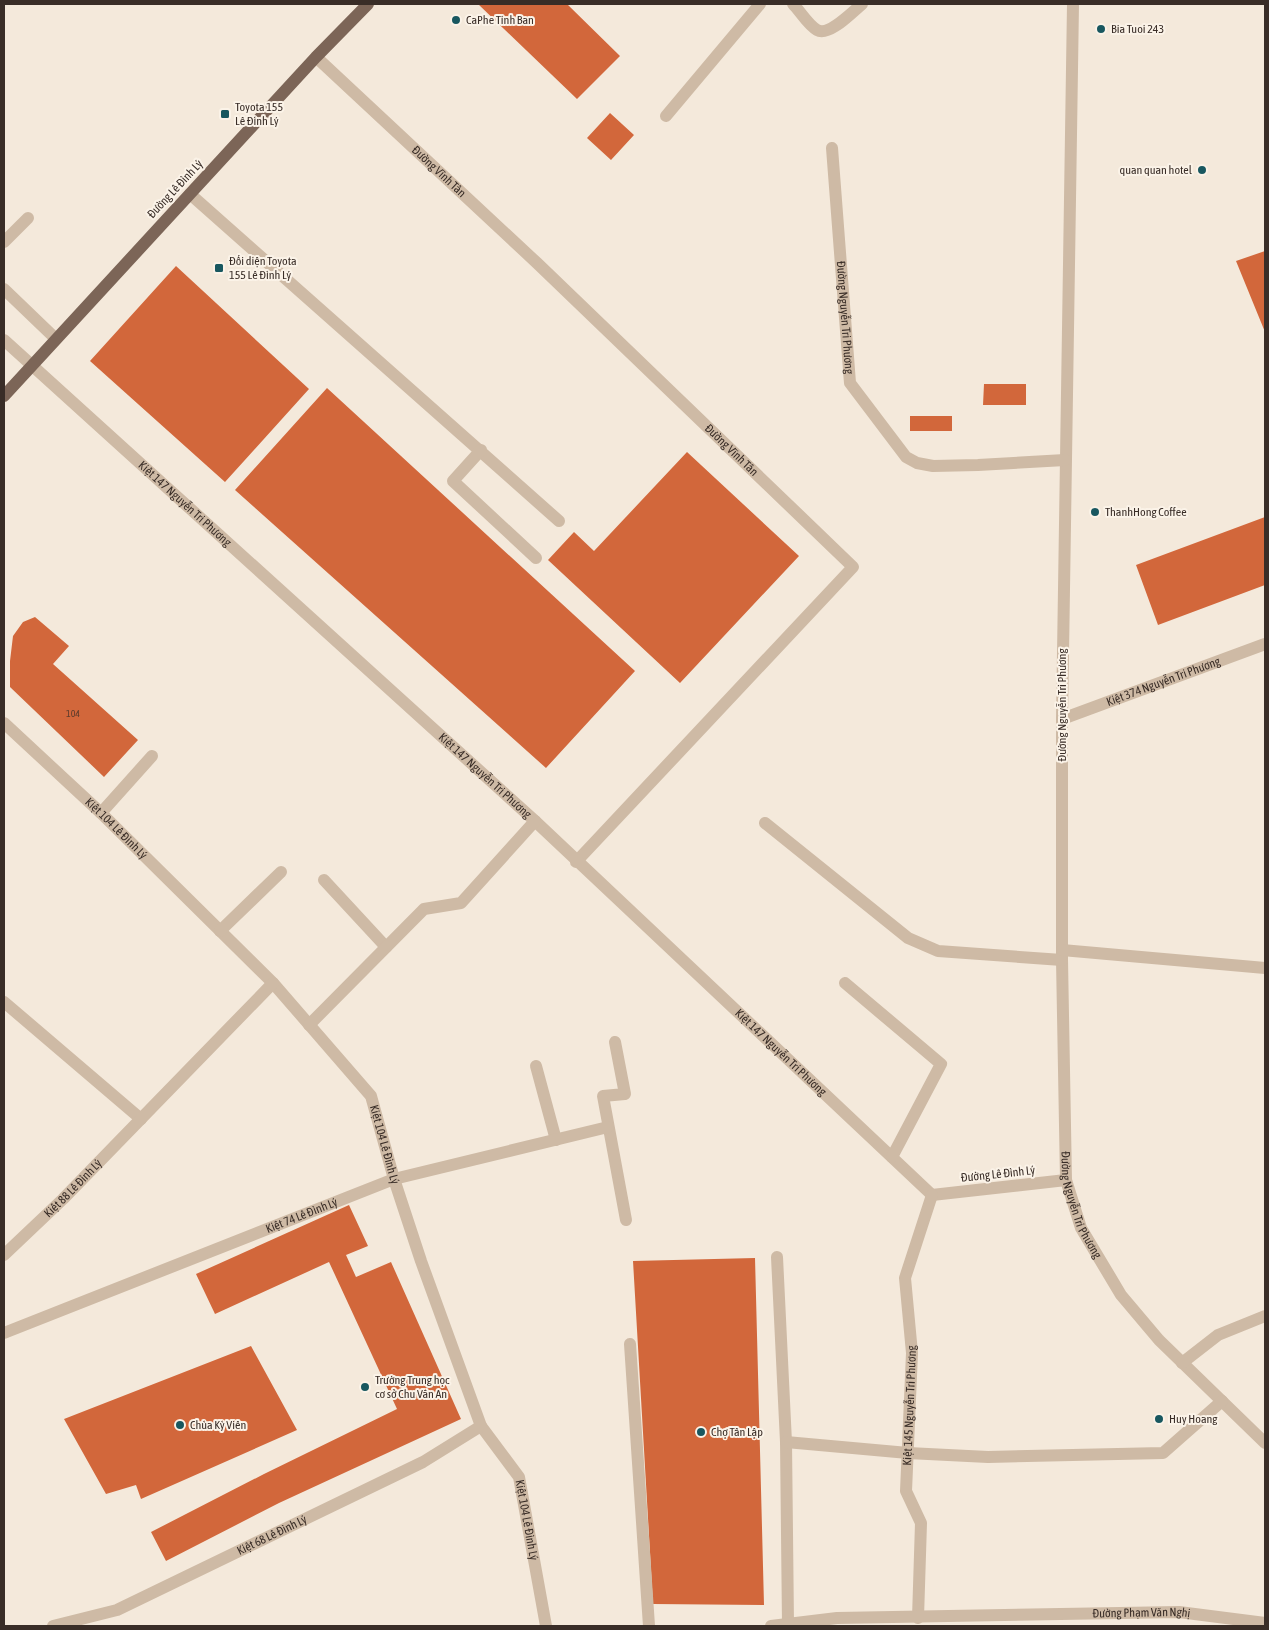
<svg xmlns="http://www.w3.org/2000/svg" width="1269" height="1630" font-family="'Asap Condensed',sans-serif">
<style>
.building{fill:#d2673b}
.lines{fill:none;stroke-linecap:round;stroke-linejoin:round}
.minor{stroke:#cebaa5;stroke-width:12}
.major{stroke:#7c6557;stroke-width:12}
.poi-dot{fill:#18575f;stroke:#fbf3e8;stroke-width:2}
.labels{text-anchor:middle;stroke-width:4;stroke-linejoin:round;paint-order:stroke}
.number-label{font-size:10px;fill:#5f3c2c}
.poi-label{font-size:12px;fill:#392d27;stroke:#fbf3e8;text-anchor:start}
.street-label{font-size:12px;fill:#392d27;stroke:#fbf3e8}
</style>
<rect width="100%" height="100%" fill="#f4e9db"/>
<path class="building" d="M 478,4 L 567,4 L 620,56 L 577,99 Z
M 610,113 L 634,135 L 611,160 L 587,138 Z
M 1265,251 L 1265,332 L 1236,261 Z
M 176,266 L 309,389 L 225,482 L 90,361 Z
M 984,384 L 1026,384 L 1026,405 L 983,405 Z
M 327,388 L 635,671 L 546,768 L 235,490 Z
M 910,416 L 952,416 L 952,431 L 910,431 Z
M 687,452 L 799,556 L 680,683 L 548,560 L 574,532 L 594,551 Z
M 1265,517 L 1265,585 L 1158,625 L 1136,565 Z
M 35,617 L 69,646 L 53,664 L 138,740 L 104,777 L 10,687 L 10,661 L 13,636 L 23,622 Z
M 349,1205 L 368,1246 L 346,1255 L 356,1277 L 391,1262 L 461,1419 L 279,1503 L 166,1561 L 151,1532 L 264,1474 L 397,1409 L 329,1262 L 215,1314 L 196,1274 Z
M 755,1258 L 764,1605 L 653,1604 L 633,1261 Z
M 251,1346 L 297,1430 L 141,1499 L 136,1485 L 106,1494 L 64,1419 Z"/>
<g class="lines">
<g class="minor">
<path d="M 793,4 C 800,11 808,25 817,30 C 829,37 852,12 862,4"/>
<path id="s1" d="M 1073,4 L 1062,719 L 1062,960 L 1066,1180 L 1081,1228 L 1121,1295 L 1159,1340 L 1265,1443"/>
<path id="s2" d="M 316,57 L 537,263 L 853,567 L 576,862"/>
<path d="M 666,116 L 760,4"/>
<path id="s3" d="M 832,148 L 850,383 L 906,457 L 917,463 L 933,466 L 978,465 L 1065,460"/>
<path d="M 190,194 L 559,521"/>
<path d="M 4,242 L 28,218"/>
<path d="M 4,289 L 56,339"/>
<path id="s4" d="M 4,340 L 535,821 L 932,1195"/>
<path d="M 481,450 L 453,481 L 536,558"/>
<path id="s5" d="M 1062,719 L 1265,644"/>
<path id="s6" d="M 4,723 L 101,813 L 273,983 L 371,1096 L 394,1179 L 421,1261 L 481,1426 L 519,1477 L 546,1626"/>
<path d="M 101,813 L 152,756"/>
<path d="M 765,823 L 908,938 L 938,951 L 1062,960"/>
<path d="M 324,880 L 386,947"/>
<path d="M 220,931 L 281,872"/>
<path d="M 1062,950 L 1265,968"/>
<path d="M 845,983 L 941,1064 L 892,1157"/>
<path d="M 4,1002 L 141,1119"/>
<path d="M 309,1025 L 424,909 L 461,903 L 535,821"/>
<path d="M 615,1042 L 625,1094 L 603,1096 L 626,1220"/>
<path d="M 536,1066 L 556,1140"/>
<path d="M 932,1195 L 1066,1180"/>
<path id="s7" d="M 4,1255 L 63,1199 L 273,983"/>
<path d="M 777,1257 L 786,1442 L 788,1624"/>
<path id="s8" d="M 4,1333 L 394,1179 L 608,1127"/>
<path d="M 630,1344 L 649,1626"/>
<path d="M 1182,1363 L 1218,1335 L 1265,1316"/>
<path d="M 786,1442 L 908,1453 L 988,1457 L 1163,1453 L 1222,1401"/>
<path id="s9" d="M 918,1618 L 921,1523 L 906,1491 L 912,1353 L 905,1278 L 932,1195"/>
<path id="s10" d="M 53,1626 L 117,1610 L 423,1462 L 481,1426"/>
<path id="s11" d="M 771,1626 L 837,1618 L 1179,1612 L 1265,1623"/>
</g>
<path class="major" d="M 4,396 L 316,57 L 368,4"/>
</g>
<g class="poi-dot">
<circle cx="456" cy="20" r="5"/>
<circle cx="1101" cy="29" r="5"/>
<rect x="220" y="109" width="10" height="10" rx="2.5"/>
<circle cx="1202" cy="170" r="5"/>
<rect x="214" y="263" width="10" height="10" rx="2.5"/>
<circle cx="1095" cy="512" r="5"/>
<circle cx="365" cy="1387" r="5"/>
<circle cx="1159" cy="1419" r="5"/>
<circle cx="180" cy="1425" r="5"/>
<circle cx="701" cy="1432" r="5"/>
</g>
<g class="labels">
<g class="number-label">
<text x="73" y="717">104</text>
</g>
<g class="poi-label">
<text x="466" y="24">CaPhe Tinh Ban</text>
<text x="1111" y="33">Bia Tuoi 243</text>
<text x="235" y="111">Toyota 155<tspan x="235" dy="14">Lê Đình Lý</tspan></text>
<text x="1192" y="174" text-anchor="end">quan quan hotel</text>
<text x="229" y="265">Đối diện Toyota<tspan x="229" dy="14">155 Lê Đình Lý</tspan></text>
<text x="1105" y="516">ThanhHong Coffee</text>
<text x="375" y="1384">Trường Trung học<tspan x="375" dy="14">cơ sở Chu Văn An</tspan></text>
<text x="1169" y="1423">Huy Hoang</text>
<text x="190" y="1429">Chùa Kỳ Viên</text>
<text x="711" y="1436">Chợ Tân Lập</text>
</g>
<g class="street-label">
<text dy="4" stroke="none"><textPath href="#s2" startOffset="168">Đường Vĩnh Tân</textPath></text>
<text transform="translate(175 189) rotate(-47)" y="4">Đường Lê Đình Lý</text>
<text dy="4" stroke="none"><textPath href="#s3" startOffset="170">Đường Nguyễn Tri Phương</textPath></text>
<text dy="4" stroke="none"><textPath href="#s2" startOffset="572">Đường Vĩnh Tân</textPath></text>
<text dy="4" stroke="none"><textPath href="#s4" startOffset="244">Kiệt 147 Nguyễn Tri Phương</textPath></text>
<text dy="4" stroke="none"><textPath href="#s5" startOffset="108">Kiệt 374 Nguyễn Tri Phương</textPath></text>
<text transform="translate(1062 705) rotate(-90)" y="4">Đường Nguyễn Tri Phương</text>
<text dy="4" stroke="none"><textPath href="#s4" startOffset="649">Kiệt 147 Nguyễn Tri Phương</textPath></text>
<text dy="4" stroke="none"><textPath href="#s6" startOffset="154">Kiệt 104 Lê Đình Lý</textPath></text>
<text dy="4" stroke="none"><textPath href="#s4" startOffset="1054">Kiệt 147 Nguyễn Tri Phương</textPath></text>
<text dy="4" stroke="none"><textPath href="#s6" startOffset="574">Kiệt 104 Lê Đình Lý</textPath></text>
<text transform="translate(998 1174) rotate(-6)" y="4">Đường Lê Đình Lý</text>
<text dy="4" stroke="none"><textPath href="#s7" startOffset="96">Kiệt 88 Lê Đình Lý</textPath></text>
<text dy="4" stroke="none"><textPath href="#s1" startOffset="1204">Đường Nguyễn Tri Phương</textPath></text>
<text dy="4" stroke="none"><textPath href="#s8" startOffset="320">Kiệt 74 Lê Đình Lý</textPath></text>
<text dy="4" stroke="none"><textPath href="#s9" startOffset="216">Kiệt 145 Nguyễn Tri Phương</textPath></text>
<text dy="4" stroke="none"><textPath href="#s6" startOffset="979">Kiệt 104 Lê Đình Lý</textPath></text>
<text dy="4" stroke="none"><textPath href="#s10" startOffset="238">Kiệt 68 Lê Đình Lý</textPath></text>
<text dy="4" stroke="none"><textPath href="#s11" startOffset="371">Đường Phạm Văn Nghị</textPath></text>
</g>
</g>
<rect width="1269" height="1630" fill="none" stroke="#392d27" stroke-width="10"/>
</svg>
